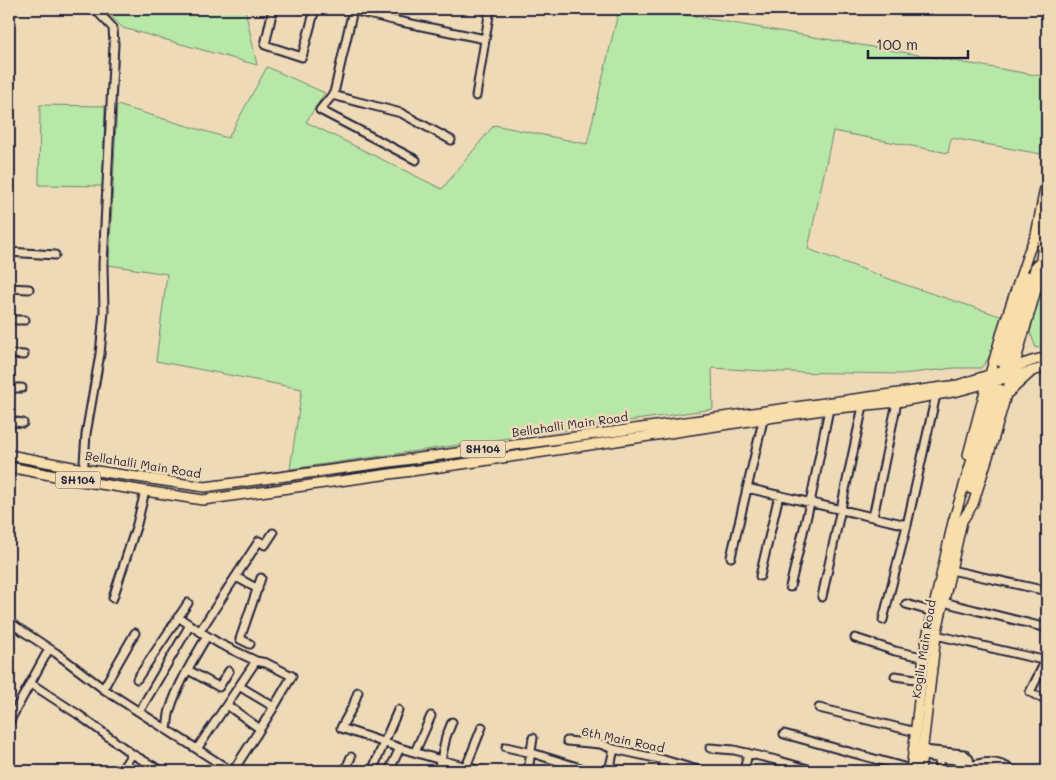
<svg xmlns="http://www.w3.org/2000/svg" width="1056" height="780" font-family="Mali,sans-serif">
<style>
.grass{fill:#b8e8a7;stroke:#6d8571}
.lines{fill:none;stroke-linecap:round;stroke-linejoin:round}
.minor-casing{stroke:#22223b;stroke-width:11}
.major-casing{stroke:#22223b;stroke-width:12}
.minor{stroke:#efdab8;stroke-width:7}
.major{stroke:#f8deab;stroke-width:9}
.labels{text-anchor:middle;stroke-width:5;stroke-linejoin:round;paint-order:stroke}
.shield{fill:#efdab8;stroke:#605960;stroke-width:1}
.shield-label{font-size:11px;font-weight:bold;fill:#22223b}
.street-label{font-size:12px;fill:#22223b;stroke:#efdab8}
</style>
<rect width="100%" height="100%" fill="#efdab8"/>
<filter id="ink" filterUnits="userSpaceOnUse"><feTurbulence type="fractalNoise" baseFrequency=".02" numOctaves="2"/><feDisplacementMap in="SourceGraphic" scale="10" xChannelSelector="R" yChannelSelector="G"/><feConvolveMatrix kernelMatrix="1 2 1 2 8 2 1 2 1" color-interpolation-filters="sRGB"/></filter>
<g filter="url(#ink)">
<path class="grass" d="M 103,9 L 245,9 L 257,65 L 123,28 Z
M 619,9 L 651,9 L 1047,77 L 1047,155 L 951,138 L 948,153 L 833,131 L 808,249 L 903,284 L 1003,317 C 997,335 994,354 981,368 L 954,368 L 903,374 L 781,372 L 712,368 L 713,409 L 290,469 L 302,389 L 156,361 L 167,274 L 109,265 L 117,105 L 228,138 L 267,67 L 325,93 L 306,122 L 442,189 L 494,125 L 587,144 Z
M 40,105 L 105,106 L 103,186 L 39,185 Z
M 1047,263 L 1047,346 L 1036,348 L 1030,332 Z"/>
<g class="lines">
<g class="minor-casing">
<path id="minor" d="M 273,9 L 265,45 L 302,57 L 315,9
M 347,9 L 397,21 L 485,39
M 353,10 L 334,93 L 320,110 L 416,160
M 332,95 L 401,113 L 451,140
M 476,96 L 490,9
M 9,252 L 55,255
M 9,288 L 29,289
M 9,320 L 25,320
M 9,354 L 24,355
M 9,388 L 22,388
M 9,421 L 23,423
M 81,481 L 84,463 L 86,434 L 100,354 L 104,312 L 103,265 L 114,44 L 113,28 L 95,9
M 747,488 L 907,525
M 873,517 L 897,402
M 731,557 L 764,416
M 951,570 L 1047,591
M 760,576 L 779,495
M 236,577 L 258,589
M 790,587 L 810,503 L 829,409
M 822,597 L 863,406
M 113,598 L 137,524 L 145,491
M 939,601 L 1047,628
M 906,604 L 933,612
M 883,620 L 907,525 L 936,395
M 9,622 L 56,653 L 105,690 L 231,771
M 200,631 L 259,541 L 265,545 L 273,533
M 936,635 L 1047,661
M 855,638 L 895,651 L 927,658
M 250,644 L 240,639 L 261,578
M 1046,660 L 1030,692 L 1047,701
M 256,661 L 266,663 L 292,676 L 274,707
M 188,670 L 219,687 L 229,671
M 895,676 L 922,680
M 137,679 L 188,603
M 30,683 L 79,715 L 132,754 L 162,771
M 239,686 L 274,707 L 260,729
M 103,689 L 135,633
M 358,692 L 353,706 L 341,728 L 400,748 L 389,771
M 227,705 L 260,729 L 233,771
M 819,708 L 916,732
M 139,712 L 190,625
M 9,722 L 49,649
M 452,722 L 446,737 L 441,760 L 463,766 L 461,771
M 167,730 C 168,723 168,717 170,710 C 178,684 193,660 207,636 L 178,617
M 784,734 L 911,769
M 567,741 L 600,744 L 614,749 L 664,760 L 701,771
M 506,747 L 532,753 L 590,771
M 400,748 L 441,760 L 437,771
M 710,748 L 734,750 L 776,760 L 815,771
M 197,749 L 256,661 L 220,644 L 207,636
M 923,750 L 964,754 L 969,759 L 971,768
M 415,752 L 431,716
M 922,756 L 963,761 L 969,759
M 463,766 L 481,771
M 466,767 L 482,727
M 121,771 L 132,754
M 345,771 L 351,757
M 372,771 L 398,710
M 528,771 L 533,738
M 609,771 L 614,749
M 662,771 L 664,760
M 744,771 L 748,753
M 938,771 L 940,754
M 998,771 C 986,767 983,775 971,766 C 986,760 1001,762 1014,771"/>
</g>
<g class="major-casing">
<path id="major" d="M 1043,241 L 1047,222
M 1001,362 L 1027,276
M 1008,364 L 1036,265
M 1008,393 L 1030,373
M 9,455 L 83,469 L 205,487 L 958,385 L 1035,360 L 1047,357
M 968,455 L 979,413 L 1004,325 L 1029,251 L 1036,235 L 1047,177
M 9,467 L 81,481 L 203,500 L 476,462 L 829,409 L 897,402 L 958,391 L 1047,367
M 971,489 L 1000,389
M 911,771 L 924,657 L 928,633 L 953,522 L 994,387
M 920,771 L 936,635 L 951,570 L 962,521 L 973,504 L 992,444 L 1038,283 L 1044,236"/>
</g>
<use href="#minor" class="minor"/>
<use href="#major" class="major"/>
</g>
</g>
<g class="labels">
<g class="shield">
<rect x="460.5" y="440.5" width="45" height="17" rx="4"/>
<rect x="55.5" y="471.5" width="45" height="17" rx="4"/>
</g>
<g class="shield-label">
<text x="483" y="453">SH104</text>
<text x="78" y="484">SH104</text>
</g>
<g class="street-label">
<text transform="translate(570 425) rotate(-8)" y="4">Bellahalli Main Road</text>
<text transform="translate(143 465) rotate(9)" y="4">Bellahalli Main Road</text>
<text transform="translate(924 649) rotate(-81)" y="4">Kogilu Main Road</text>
<text transform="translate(623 740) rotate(12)" y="4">6th Main Road</text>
</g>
</g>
<rect width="1056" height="780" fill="none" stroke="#efdab8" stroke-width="30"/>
<rect x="15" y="15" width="1026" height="750" fill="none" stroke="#22223b" stroke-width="2" filter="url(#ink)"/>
<path d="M868 50v8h100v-8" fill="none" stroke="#22223b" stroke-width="2.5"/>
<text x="876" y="50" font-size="15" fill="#22223b" stroke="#efdab8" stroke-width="4" paint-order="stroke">100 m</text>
</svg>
